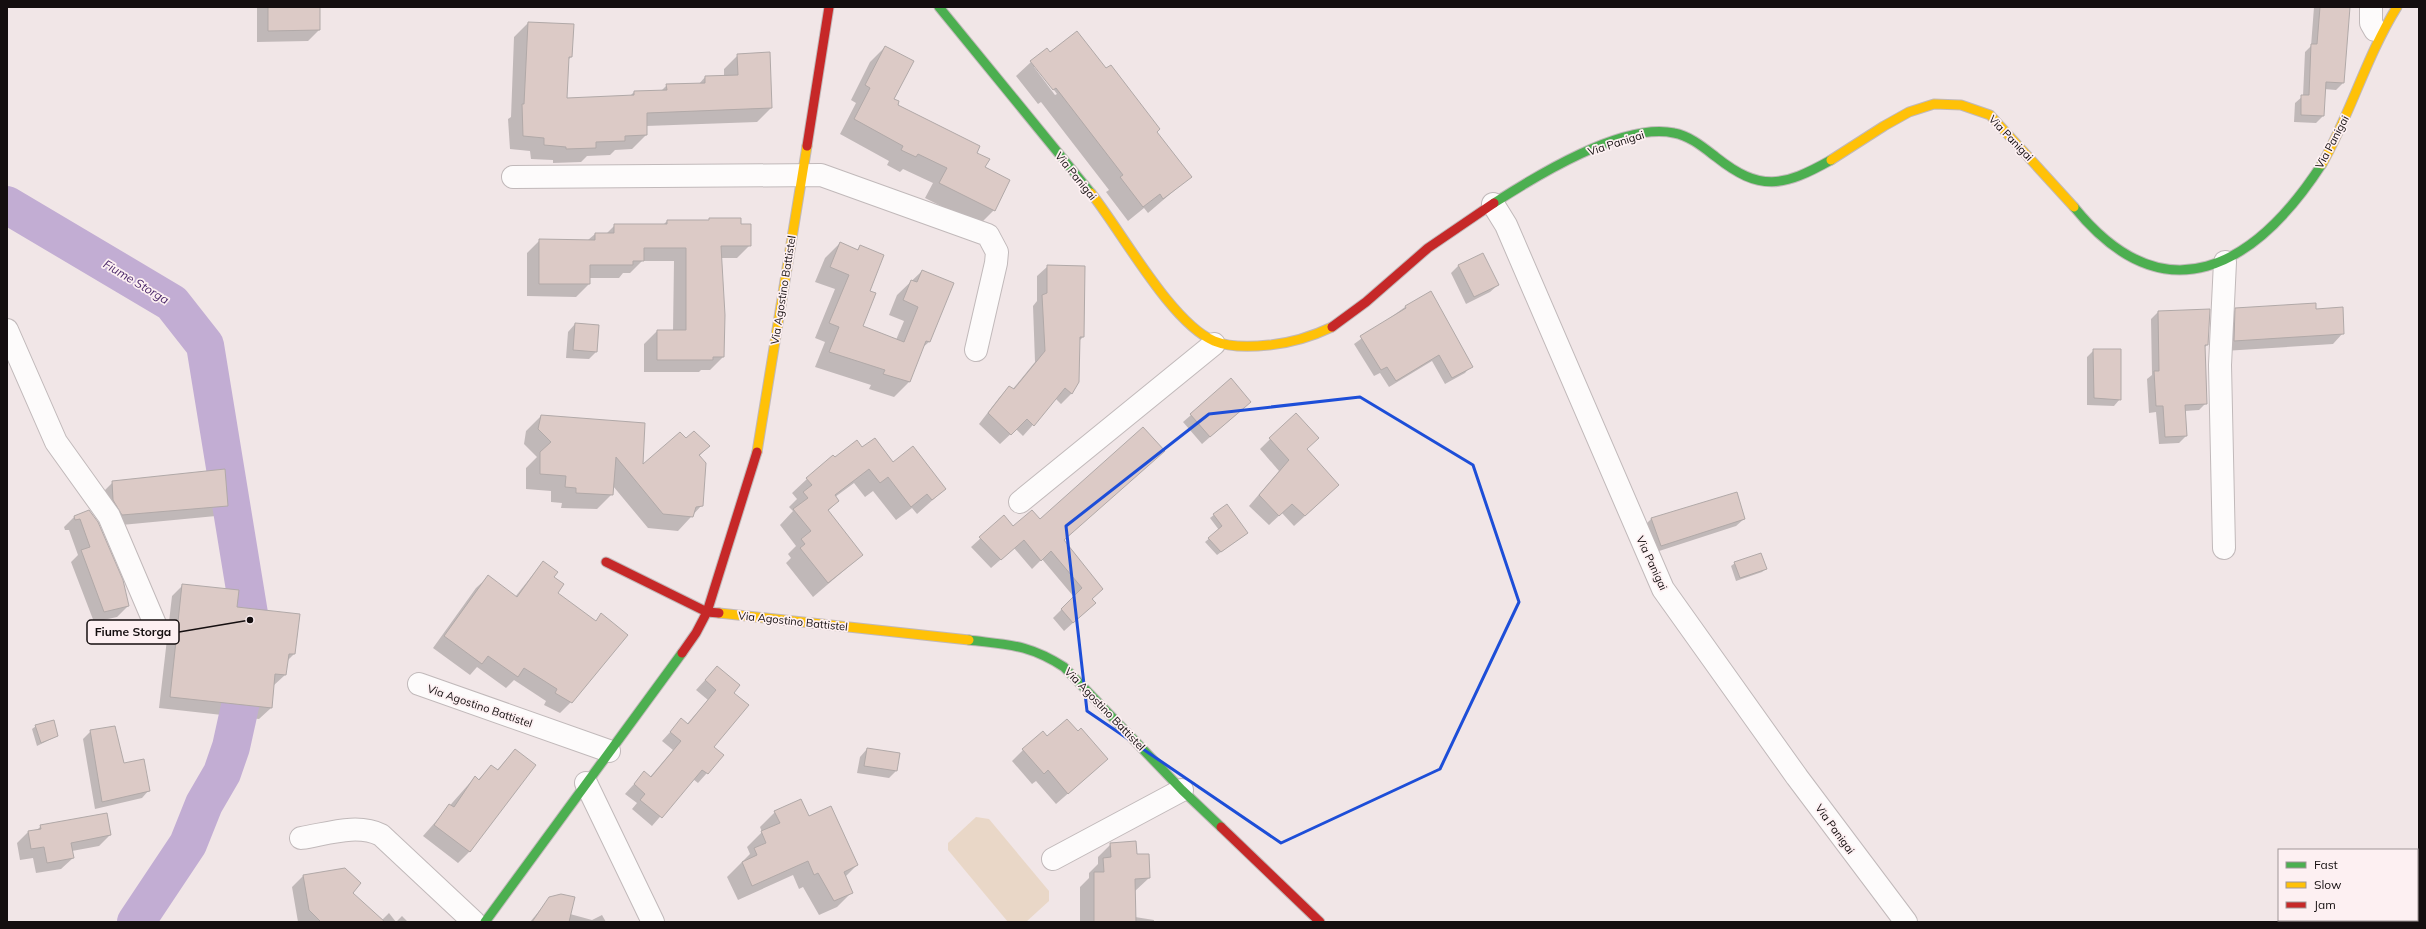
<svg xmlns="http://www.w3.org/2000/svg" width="2426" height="929" font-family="Mulish,sans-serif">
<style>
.green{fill:#e9d7c7}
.shadow{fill:#0003;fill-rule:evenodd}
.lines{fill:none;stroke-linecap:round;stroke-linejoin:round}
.river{stroke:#c2add3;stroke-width:38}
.building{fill:#dccac6;stroke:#b1a9a8}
.street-casing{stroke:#c1b9ba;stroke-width:24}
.fast-casing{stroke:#c1b9ba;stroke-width:11}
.slow-casing{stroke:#c1b9ba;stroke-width:11}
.jam-casing{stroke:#c1b9ba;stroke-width:11}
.street{stroke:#fdfbfb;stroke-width:22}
.fast{stroke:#4caf50;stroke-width:9}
.slow{stroke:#ffc107;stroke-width:9}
.jam{stroke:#c62828;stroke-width:9}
.marked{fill:none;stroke:#1d4ed8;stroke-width:3;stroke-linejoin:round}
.labels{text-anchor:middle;stroke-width:3.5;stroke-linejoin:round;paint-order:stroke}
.street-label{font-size:11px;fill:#140e0f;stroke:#fdf0f2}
.water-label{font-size:12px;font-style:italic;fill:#4c296b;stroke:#fdf0f2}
.leader{fill:none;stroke:#140e0f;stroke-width:1.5}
.callout-dot{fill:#140e0f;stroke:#fdf0f2;stroke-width:1.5}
.callout{fill:#fdf0f2;stroke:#140e0f;stroke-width:1.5}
.callout-label{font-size:12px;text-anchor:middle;font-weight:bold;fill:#140e0f}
</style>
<rect width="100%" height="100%" fill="#f1e6e7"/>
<path class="green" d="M 976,817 L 989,819 L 1049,891 L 1049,901 L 1026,922 L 1008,922 L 948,850 L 948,843 Z"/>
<path class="shadow" d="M 257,7 L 319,7 L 319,30 L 308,41 L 257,42 Z
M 2314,7 L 2349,7 L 2343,83 L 2336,90 L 2324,89 L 2323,116 L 2316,123 L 2294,122 L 2295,103 L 2303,96 L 2305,52 L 2311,46 Z
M 528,23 L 571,57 L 568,60 L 566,99 L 630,96 L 634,92 L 661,91 L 667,85 L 699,84 L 705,77 L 724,77 L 724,69 L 738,55 L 771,108 L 757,122 L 646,126 L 646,135 L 632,149 L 615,150 L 610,155 L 587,156 L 581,162 L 553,163 L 553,160 L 531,159 L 530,151 L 510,149 L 508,119 L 511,117 L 514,37 Z
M 885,47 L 893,99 L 896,105 L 976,153 L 984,168 L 1009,180 L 994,210 L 979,225 L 925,198 L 933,183 L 903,169 L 900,172 L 887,165 L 889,161 L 840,134 L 856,103 L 851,100 L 870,62 Z
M 1050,53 L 1156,132 L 1190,177 L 1148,213 L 1144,208 L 1128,221 L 1106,192 L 1109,190 L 1041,102 L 1038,104 L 1016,76 L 1031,62 ZM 1035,65 L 1057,94 L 1055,95 L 1034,67 Z
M 667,221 L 740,225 L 750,245 L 737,258 L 721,258 L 723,357 L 710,370 L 701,370 L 699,372 L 644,372 L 644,344 L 657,331 L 673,331 L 674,261 L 642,261 L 630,273 L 623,273 L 619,278 L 589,278 L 589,284 L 576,297 L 527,296 L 527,253 L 540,240 L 588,240 L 595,234 L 606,234 L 615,225 L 663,225 Z
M 840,243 L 857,250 L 860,246 L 869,291 L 861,326 L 896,340 L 904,321 L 889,315 L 897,295 L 922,271 L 953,283 L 929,342 L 922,348 L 909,382 L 894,397 L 869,389 L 871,385 L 815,367 L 825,342 L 815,338 L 835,289 L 815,282 L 825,258 Z
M 1483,254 L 1498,285 L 1490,292 L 1466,304 L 1451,273 L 1458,266 Z
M 1048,266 L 1083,337 L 1079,341 L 1078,381 L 1071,394 L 1061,404 L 1056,399 L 1023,436 L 1016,429 L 1000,444 L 979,424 L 999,398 L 1009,387 L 1012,390 L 1035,362 L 1033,306 L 1037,301 L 1037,276 Z
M 1430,293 L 1471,366 L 1465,373 L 1445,384 L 1432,361 L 1389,387 L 1380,373 L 1374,376 L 1354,344 L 1405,307 Z
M 2236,309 L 2343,333 L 2333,344 L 2224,351 L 2225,320 Z
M 2209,310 L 2207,345 L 2204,348 L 2206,403 L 2199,410 L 2185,411 L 2186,436 L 2179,443 L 2159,444 L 2156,412 L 2149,413 L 2147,379 L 2152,375 L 2151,319 L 2158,312 Z
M 575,324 L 596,352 L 589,359 L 566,358 L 568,332 Z
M 2094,350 L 2120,399 L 2114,406 L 2087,405 L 2087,357 Z
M 1231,380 L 1250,402 L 1202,444 L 1183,422 Z
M 1296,414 L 1306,450 L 1328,495 L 1294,526 L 1282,513 L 1269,525 L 1249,506 L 1279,471 L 1260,449 Z
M 541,416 L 642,466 L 686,439 L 709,446 L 699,456 L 702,505 L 678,531 L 648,528 L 613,486 L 612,494 L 597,509 L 561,508 L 562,503 L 551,502 L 551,491 L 526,489 L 526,468 L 537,457 L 524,444 L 526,431 Z
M 862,449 L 945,489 L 917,514 L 912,508 L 896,520 L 873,491 L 865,497 L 854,483 L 835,497 L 838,501 L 827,512 L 862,555 L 813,597 L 786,563 L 791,558 L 788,554 L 796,546 L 780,525 L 793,511 L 789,507 L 797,499 L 792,493 L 807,479 L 835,458 Z
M 1164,451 L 1063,540 L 1095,603 L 1064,631 L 1053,618 L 1074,597 L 1042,559 L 1032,569 L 1014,548 L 991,568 L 971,547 L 1004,517 L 1013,528 L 1040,520 Z
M 113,482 L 227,505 L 216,516 L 111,526 L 102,493 Z
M 1226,505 L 1243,536 L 1217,555 L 1205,542 L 1219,530 L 1210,518 Z
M 89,511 L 128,606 L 117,617 L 94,622 L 71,562 L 78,555 L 69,530 L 65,530 L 64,527 L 75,516 Z
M 1651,519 L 1744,519 L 1736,526 L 1653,553 L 1644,526 Z
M 543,562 L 553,577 L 556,593 L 595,622 L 602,615 L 571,702 L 560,713 L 544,705 L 546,701 L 514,680 L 506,688 L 477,667 L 470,675 L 433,648 L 476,588 L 488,577 L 515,597 Z
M 1735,563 L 1766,569 L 1762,572 L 1736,581 L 1731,566 Z
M 183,585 L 236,608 L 294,654 L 287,661 L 285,675 L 273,686 L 271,708 L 259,719 L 159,708 L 172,596 Z
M 717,667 L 733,693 L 713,747 L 723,755 L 698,783 L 693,779 L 652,826 L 632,809 L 637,803 L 625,794 L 644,773 L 650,777 L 673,750 L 662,741 L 681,720 L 687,724 L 708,700 L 696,690 Z
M 36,726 L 57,736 L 37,746 L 32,729 Z
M 91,731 L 149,790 L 142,798 L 95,809 L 83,739 Z
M 1047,738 L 1095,770 L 1056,804 L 1036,781 L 1032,784 L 1012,761 L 1023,750 Z
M 867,749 L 896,771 L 889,778 L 857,773 L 860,757 Z
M 515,750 L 535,765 L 469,852 L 458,863 L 423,836 L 475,777 L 478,780 L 491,766 L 497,770 Z
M 775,812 L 809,817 L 857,865 L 845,877 L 852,892 L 837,907 L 819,915 L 803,887 L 799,889 L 793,875 L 738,900 L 727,877 L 750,854 L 747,847 L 762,832 L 760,827 Z
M 41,826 L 110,835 L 99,846 L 72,851 L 73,858 L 61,869 L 36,873 L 33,858 L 20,860 L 17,843 L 28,832 L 36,831 Z
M 1135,842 L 1136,855 L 1149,878 L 1134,892 L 1135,917 L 1154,920 L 1154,922 L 1080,922 L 1080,887 L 1089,878 L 1089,873 L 1098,864 L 1098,857 L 1112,843 Z
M 303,876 L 352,893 L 382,920 L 389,913 L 396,922 L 402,916 L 408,922 L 298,922 L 292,887 Z
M 550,898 L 570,914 L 592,920 L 602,915 L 606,922 L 530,922 Z"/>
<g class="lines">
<path class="river" d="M 7,205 L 172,303 L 205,345 L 250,620 L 250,654 L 246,679 L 231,747 L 222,773 L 204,804 L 188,844 L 136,922"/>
</g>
<path class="building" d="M 268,7 L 320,7 L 320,30 L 268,31 Z
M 2320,7 L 2350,7 L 2344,83 L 2326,82 L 2324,116 L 2301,115 L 2301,95 L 2309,95 L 2311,44 L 2317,44 Z
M 528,22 L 574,24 L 572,57 L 569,57 L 567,98 L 634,95 L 634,91 L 667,90 L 666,84 L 705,83 L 705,76 L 738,75 L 737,54 L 770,52 L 772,108 L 647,113 L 647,135 L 625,136 L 625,141 L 596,142 L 596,148 L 566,149 L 566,147 L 544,145 L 544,138 L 523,136 L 522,104 L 524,104 Z
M 1077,31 L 1106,68 L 1111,65 L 1160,129 L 1157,132 L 1192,177 L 1163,199 L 1160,194 L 1143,207 L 1120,177 L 1123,175 L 1056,88 L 1053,90 L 1030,61 L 1047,48 L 1050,52 Z
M 885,46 L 914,61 L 894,99 L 899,101 L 898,105 L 980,146 L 977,153 L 990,159 L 985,167 L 1010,180 L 995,211 L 939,183 L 947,168 L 918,154 L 916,157 L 901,150 L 903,146 L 854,119 L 870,88 L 865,85 Z
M 709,218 L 741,218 L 741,224 L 751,224 L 751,246 L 721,246 L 725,315 L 724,357 L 713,357 L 713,360 L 657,360 L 657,330 L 686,330 L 686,248 L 644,248 L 644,261 L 633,261 L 633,265 L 590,265 L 590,284 L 539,284 L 539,239 L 595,240 L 595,233 L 614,233 L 614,224 L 667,224 L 667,220 L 709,220 Z
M 840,242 L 858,250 L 860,245 L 884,255 L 870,291 L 876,293 L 863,326 L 904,342 L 918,307 L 903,300 L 911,280 L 917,282 L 922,270 L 954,283 L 930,342 L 926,341 L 910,382 L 883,374 L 885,370 L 829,352 L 839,327 L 829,323 L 849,275 L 830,267 Z
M 1483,253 L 1499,285 L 1474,297 L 1458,265 Z
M 1047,265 L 1085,266 L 1084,337 L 1080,337 L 1079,382 L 1072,394 L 1065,388 L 1034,426 L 1027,419 L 1011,435 L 988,413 L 1009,386 L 1014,389 L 1045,351 L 1042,295 L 1047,293 Z
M 1431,291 L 1473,367 L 1452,378 L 1439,355 L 1396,381 L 1387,367 L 1381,370 L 1360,336 L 1406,308 L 1405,306 Z
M 2316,303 L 2316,309 L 2343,307 L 2344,334 L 2234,341 L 2235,308 Z
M 2210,309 L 2208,345 L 2205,345 L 2207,404 L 2185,405 L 2187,436 L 2165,437 L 2163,406 L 2156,406 L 2154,371 L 2159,371 L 2158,311 Z
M 575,323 L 599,325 L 597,352 L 573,350 Z
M 2093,349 L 2121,349 L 2121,400 L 2094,398 Z
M 1231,378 L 1251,402 L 1210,437 L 1190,414 Z
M 1296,413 L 1319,438 L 1307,449 L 1339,485 L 1305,516 L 1292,504 L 1279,516 L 1259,495 L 1289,460 L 1269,438 Z
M 541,415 L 645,423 L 643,464 L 680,432 L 686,438 L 694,431 L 710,446 L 699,455 L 706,463 L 703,506 L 696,507 L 693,517 L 663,514 L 616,457 L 613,495 L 576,493 L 576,488 L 565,487 L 566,476 L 540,474 L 540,452 L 551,442 L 538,429 Z
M 1143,427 L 1165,451 L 1064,540 L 1103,589 L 1092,599 L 1096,603 L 1073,623 L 1061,609 L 1082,588 L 1051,551 L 1041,561 L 1024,540 L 1001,560 L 979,537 L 1004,515 L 1013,526 L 1032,510 L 1040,519 Z
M 875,438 L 893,462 L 913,446 L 946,489 L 932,500 L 927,494 L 911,507 L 888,477 L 880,483 L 869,469 L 835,495 L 839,501 L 828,510 L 863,555 L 828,583 L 800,548 L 805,544 L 801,539 L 811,531 L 793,509 L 808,498 L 803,492 L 812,485 L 806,478 L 833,455 L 835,457 L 857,440 L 862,447 Z
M 225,469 L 228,506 L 122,515 L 113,500 L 112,481 Z
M 1737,492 L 1745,519 L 1661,546 L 1651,518 Z
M 1227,504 L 1248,533 L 1221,552 L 1208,538 L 1222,526 L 1213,514 Z
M 89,510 L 98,522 L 123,580 L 129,606 L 104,612 L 81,550 L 90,547 L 80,519 L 75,520 L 74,516 Z
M 1761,553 L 1767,569 L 1740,578 L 1734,562 Z
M 543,561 L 558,572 L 554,577 L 564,584 L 558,593 L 596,621 L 601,613 L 628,635 L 572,703 L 555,693 L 557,689 L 524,668 L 518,677 L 488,656 L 482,664 L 444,636 L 488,575 L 517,597 Z
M 182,584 L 239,590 L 237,607 L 300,614 L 295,654 L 289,654 L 286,675 L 275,674 L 272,708 L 170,697 Z
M 717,666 L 740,685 L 734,693 L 749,705 L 714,747 L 724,755 L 708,774 L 702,770 L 662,818 L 640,800 L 645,794 L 634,784 L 644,771 L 651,777 L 681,741 L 670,732 L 681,718 L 688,724 L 716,690 L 705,680 Z
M 1067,719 L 1078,731 L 1081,728 L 1108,759 L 1068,794 L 1048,770 L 1044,774 L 1022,749 L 1043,731 L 1047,736 Z
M 54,720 L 58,736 L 41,743 L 35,725 Z
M 115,726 L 124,763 L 144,759 L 150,791 L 102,802 L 90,730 Z
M 867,748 L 900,753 L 897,771 L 864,766 Z
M 515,749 L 536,765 L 470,852 L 434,825 L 449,804 L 454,807 L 475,776 L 479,780 L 491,765 L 498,770 Z
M 801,799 L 809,816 L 831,806 L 858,865 L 844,872 L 853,893 L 834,901 L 818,873 L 814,875 L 808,861 L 752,886 L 742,862 L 757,855 L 754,848 L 766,843 L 761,831 L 780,823 L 774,811 Z
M 107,813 L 111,835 L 71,843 L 74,858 L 47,863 L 44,847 L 31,849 L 28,831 L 41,829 L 40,825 Z
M 1136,841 L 1137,854 L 1149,854 L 1150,878 L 1135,879 L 1136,922 L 1094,922 L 1094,872 L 1104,872 L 1103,858 L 1111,857 L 1110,843 Z
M 345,868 L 361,883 L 353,893 L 385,922 L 321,922 L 309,910 L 303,875 Z
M 561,894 L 575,897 L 569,922 L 532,922 L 549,897 Z"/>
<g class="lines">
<g class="street-casing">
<path id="street" d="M 2371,7 L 2371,23 L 2375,30
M 513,177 L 821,175 L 988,235 L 997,252 L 996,263 L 976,350
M 1493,204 L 1506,225 L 1663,589 L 1797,777 L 1906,922
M 7,330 L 56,442 L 109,516 L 155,624
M 1020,502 L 1214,344
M 2224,548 L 2220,365 L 2225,262
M 419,684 L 609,751
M 586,783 L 653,922
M 301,838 C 327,834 357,823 381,835 L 474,922
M 1053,859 L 1182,790"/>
</g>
<g class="fast-casing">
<path id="fast" d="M 939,7 L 1091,193
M 1494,203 C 1536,176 1623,122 1674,133 C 1690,136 1703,147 1716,157 C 1760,192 1783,187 1831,160
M 2074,207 C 2165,319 2255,267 2322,164
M 969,640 C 1009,645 1028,644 1064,667 L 1182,790 L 1221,827
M 485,922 L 682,653"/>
</g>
<g class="slow-casing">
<path id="slow" d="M 1831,160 L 1884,126 L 1909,112 L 1934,104 L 1961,105 L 1990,115 L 2074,207
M 2322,164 C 2351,113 2366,57 2397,7
M 1091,193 C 1122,232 1171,323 1214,341 C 1231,348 1251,347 1269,345 C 1291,343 1311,337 1332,327
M 757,452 L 807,146
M 719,613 L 969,640"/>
</g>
<g class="jam-casing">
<path id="jam" d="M 807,146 L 829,7
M 1332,327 L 1366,302 L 1428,248 L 1494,203
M 606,562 L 707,612 L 719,613
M 682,653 L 696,633 L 707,612 L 757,452
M 1221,827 L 1320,922"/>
</g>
<use href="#street" class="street"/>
<use href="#fast" class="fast"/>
<use href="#slow" class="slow"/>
<use href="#jam" class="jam"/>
</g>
<path class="marked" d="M 1360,397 L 1473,465 L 1519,602 L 1440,769 L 1281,843 L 1087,711 L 1066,526 L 1209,414 Z"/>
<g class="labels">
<g class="street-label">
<text transform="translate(2011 138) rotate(46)" y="4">Via Panigai</text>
<text transform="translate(2332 142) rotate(-62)" y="4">Via Panigai</text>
<text transform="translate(1616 143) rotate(-18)" y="4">Via Panigai</text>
<text transform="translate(1076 176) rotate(51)" y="4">Via Panigai</text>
<text transform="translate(783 290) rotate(-81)" y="4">Via Agostino Battistel</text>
<text transform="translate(1652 563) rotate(65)" y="4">Via Panigai</text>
<text transform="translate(793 621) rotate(6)" y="4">Via Agostino Battistel</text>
<text transform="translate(480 706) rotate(19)" y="4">Via Agostino Battistel</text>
<text transform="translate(1105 709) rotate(46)" y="4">Via Agostino Battistel</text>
<text transform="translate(1835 829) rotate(54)" y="4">Via Panigai</text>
</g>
<g class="water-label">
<text transform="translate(136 282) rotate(31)" y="4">Fiume Storga</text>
</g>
</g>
<path class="leader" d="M250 620L179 632"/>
<circle class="callout-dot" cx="250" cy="620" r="4"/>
<rect class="callout" x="87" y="620" width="92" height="24" rx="4"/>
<g class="callout-label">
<text x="133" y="636">Fiume Storga</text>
</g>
<rect width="2426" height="929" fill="none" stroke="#140e0f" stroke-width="16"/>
<rect x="2278" y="849" width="140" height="72" fill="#fdf0f2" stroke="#a09697"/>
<rect x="2286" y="862" width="20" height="6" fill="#4caf50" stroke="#a09697"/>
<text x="2314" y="869" font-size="12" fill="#140e0f">Fast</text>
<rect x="2286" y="882" width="20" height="6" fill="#ffc107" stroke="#a09697"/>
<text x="2314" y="889" font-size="12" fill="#140e0f">Slow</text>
<rect x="2286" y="902" width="20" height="6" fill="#c62828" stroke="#a09697"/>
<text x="2314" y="909" font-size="12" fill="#140e0f">Jam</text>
</svg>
